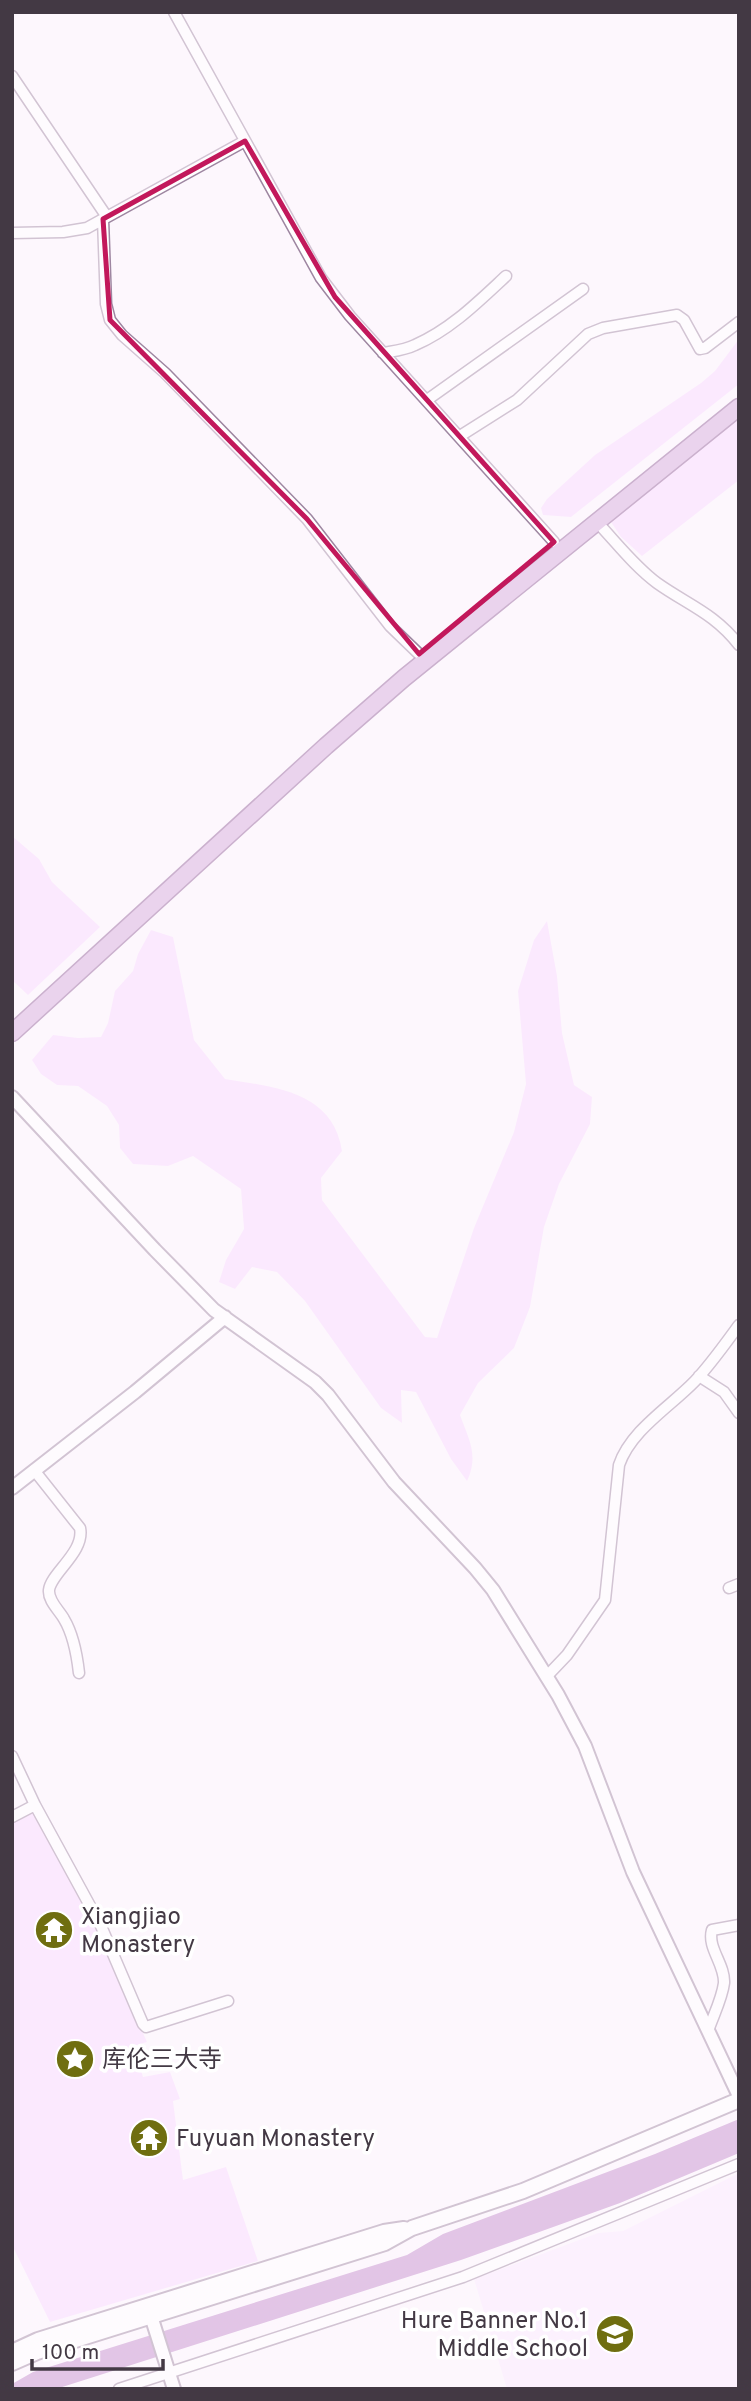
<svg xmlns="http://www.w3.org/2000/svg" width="751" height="2401" font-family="Overpass,'Noto Sans SC',sans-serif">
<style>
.built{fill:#fbe9fe}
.green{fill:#f9d8fe}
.water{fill:#c188c9}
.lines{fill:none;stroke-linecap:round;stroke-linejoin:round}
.minor-casing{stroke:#9e86a1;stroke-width:13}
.tertiary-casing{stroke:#9e86a1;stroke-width:16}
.secondary-casing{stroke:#9e86a1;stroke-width:18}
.primary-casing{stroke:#8e5b95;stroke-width:19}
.minor{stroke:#fff;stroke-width:10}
.tertiary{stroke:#fff;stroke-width:12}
.secondary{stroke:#fff;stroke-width:14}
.primary{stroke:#d3a7d9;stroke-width:16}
.marked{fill:none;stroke:#c2185b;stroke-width:5;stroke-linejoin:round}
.labels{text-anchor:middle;stroke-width:7;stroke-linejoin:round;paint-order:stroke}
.poi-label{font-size:24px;fill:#433944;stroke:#fff;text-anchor:start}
</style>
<rect width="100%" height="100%" fill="#fdf7fd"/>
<path class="built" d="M 739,2173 L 739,2389 L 507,2389 L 474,2279 L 598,2233 L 623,2231 Z"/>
<path class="green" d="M 739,339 L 739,384 L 571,517 L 543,515 L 541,508 L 547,499 L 595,455 L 701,383 L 715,371 Z
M 739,416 L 739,480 L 642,556 L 621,537 L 609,519 Z
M 12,836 L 39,859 L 52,882 L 100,927 L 28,995 L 12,980 Z
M 547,921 L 557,976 L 562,1033 L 574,1085 L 592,1097 L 590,1124 L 559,1184 L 544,1227 L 530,1307 L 514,1348 L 478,1383 L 460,1415 C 469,1440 479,1455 467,1481 L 451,1459 L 416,1392 L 401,1390 L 402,1423 L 381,1408 L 305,1301 L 277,1272 L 252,1267 L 235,1289 L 219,1282 L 226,1260 L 244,1229 L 241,1189 L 193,1156 L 168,1166 L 133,1164 L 120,1148 L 119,1125 L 107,1106 L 78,1086 L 57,1085 L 41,1074 L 32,1060 L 53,1035 L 78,1038 L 101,1037 L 108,1023 L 115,991 L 133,971 L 138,954 L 151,930 L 173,937 L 194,1040 L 225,1079 C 274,1087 333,1091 342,1151 L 321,1178 L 322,1200 L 425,1337 L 437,1338 L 474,1228 L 514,1132 L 526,1084 L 518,991 L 534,940 Z
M 33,1811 L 86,1906 L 147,2042 L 134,2046 L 143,2077 L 170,2072 L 180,2099 L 173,2101 L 183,2180 L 226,2167 L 258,2261 L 50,2322 L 12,2245 L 12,1823 Z"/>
<path class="water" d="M 739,2119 L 739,2153 L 620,2203 L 461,2260 L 56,2389 L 12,2389 L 12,2384 L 33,2372 L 407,2255 L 443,2234 L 655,2154 Z"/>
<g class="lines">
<g class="minor-casing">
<path id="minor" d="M 174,12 L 321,278 L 350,316 L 554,542
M 12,76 L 107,217
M 103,219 L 106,304 L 110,320 L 122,335 L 165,373 L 307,519 L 390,626 L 419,654
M 12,233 L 63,232 L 87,228 L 245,141
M 383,353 C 394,351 405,350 415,345 C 450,330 478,302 506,276
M 427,400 L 583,289
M 460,436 L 517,400 L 588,334 L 603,328 L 677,315 L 684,320 L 700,349 L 705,348 L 739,322
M 596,521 C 616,542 634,566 657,583 C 688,605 714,613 739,645
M 699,1376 L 724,1392 L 739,1413
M 34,1470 L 80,1528 C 85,1552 51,1573 49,1590 C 48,1601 59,1610 64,1619 C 73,1634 77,1655 79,1673
M 729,1588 L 739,1584
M 547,1676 L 567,1655 L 605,1600 L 619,1465 C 631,1430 670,1407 695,1381 C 711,1364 725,1344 739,1325
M 12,1756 L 35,1805
M 12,1817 L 35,1805 L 101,1926 L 143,2024 L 146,2027 L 228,2001
M 708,2031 C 713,2016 722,1999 724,1983 C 725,1964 707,1948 712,1930 L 739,1925
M 119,2389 L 463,2277 L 739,2164"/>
</g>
<g class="tertiary-casing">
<path id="tertiary" d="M 12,1097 L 155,1250 L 214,1310 L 315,1382 L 328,1395 L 394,1482 L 475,1568 L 493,1590 L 558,1695 L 585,1746 L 633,1872 L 739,2096
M 12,1488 L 135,1392 L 225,1317
M 151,2316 L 174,2389"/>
</g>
<g class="secondary-casing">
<path id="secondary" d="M 12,2352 L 38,2340 L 384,2232 L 404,2229
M 12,2363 L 37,2352 L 385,2243 L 412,2228 L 523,2191 L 739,2100"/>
</g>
<g class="primary-casing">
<path id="primary" d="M 12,1033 L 326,746 L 404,678 L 739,407"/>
</g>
<use href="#minor" class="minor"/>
<use href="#tertiary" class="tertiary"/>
<use href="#secondary" class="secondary"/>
<use href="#primary" class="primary"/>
</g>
<path d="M0 0H751V2401H0ZM 245,141 L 335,297 L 554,542 L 419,654 L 307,519 L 110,320 L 103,219 Z" fill="#fdf7fd" fill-opacity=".55" fill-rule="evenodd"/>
<path class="marked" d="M 245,141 L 335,297 L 554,542 L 419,654 L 307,519 L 110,320 L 103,219 Z"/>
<defs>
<g id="temple-disc" transform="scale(2.0125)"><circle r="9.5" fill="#6f6e10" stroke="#fff"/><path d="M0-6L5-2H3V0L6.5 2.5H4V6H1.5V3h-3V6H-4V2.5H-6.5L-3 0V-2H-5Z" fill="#fff"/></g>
<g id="sight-disc" transform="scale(2.0125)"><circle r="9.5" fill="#6f6e10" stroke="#fff"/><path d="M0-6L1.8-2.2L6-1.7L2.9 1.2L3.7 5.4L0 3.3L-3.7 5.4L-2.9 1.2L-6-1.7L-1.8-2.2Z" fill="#fff"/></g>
<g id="school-disc" transform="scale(2.0125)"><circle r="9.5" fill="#6f6e10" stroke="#fff"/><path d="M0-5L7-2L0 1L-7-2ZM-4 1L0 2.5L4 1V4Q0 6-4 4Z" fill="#fff"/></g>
</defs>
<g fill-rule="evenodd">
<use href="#temple-disc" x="54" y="1930"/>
<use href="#sight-disc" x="75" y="2059"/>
<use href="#temple-disc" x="149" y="2138"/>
<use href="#school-disc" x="615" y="2334"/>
</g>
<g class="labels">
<g class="poi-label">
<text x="81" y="1924">Xiangjiao<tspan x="81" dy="28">Monastery</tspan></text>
<text x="102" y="2067">库伦三大寺</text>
<text x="176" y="2146">Fuyuan Monastery</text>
<text x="588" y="2328" text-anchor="end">Hure Banner No.1<tspan x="588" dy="28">Middle School</tspan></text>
</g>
</g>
<rect width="751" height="2401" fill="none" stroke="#433944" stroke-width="28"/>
<path d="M32 2359v10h131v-10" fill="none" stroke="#433944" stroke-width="3.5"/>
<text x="42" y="2359" font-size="21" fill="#433944" stroke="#ffffff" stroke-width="5" paint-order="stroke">100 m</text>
</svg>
